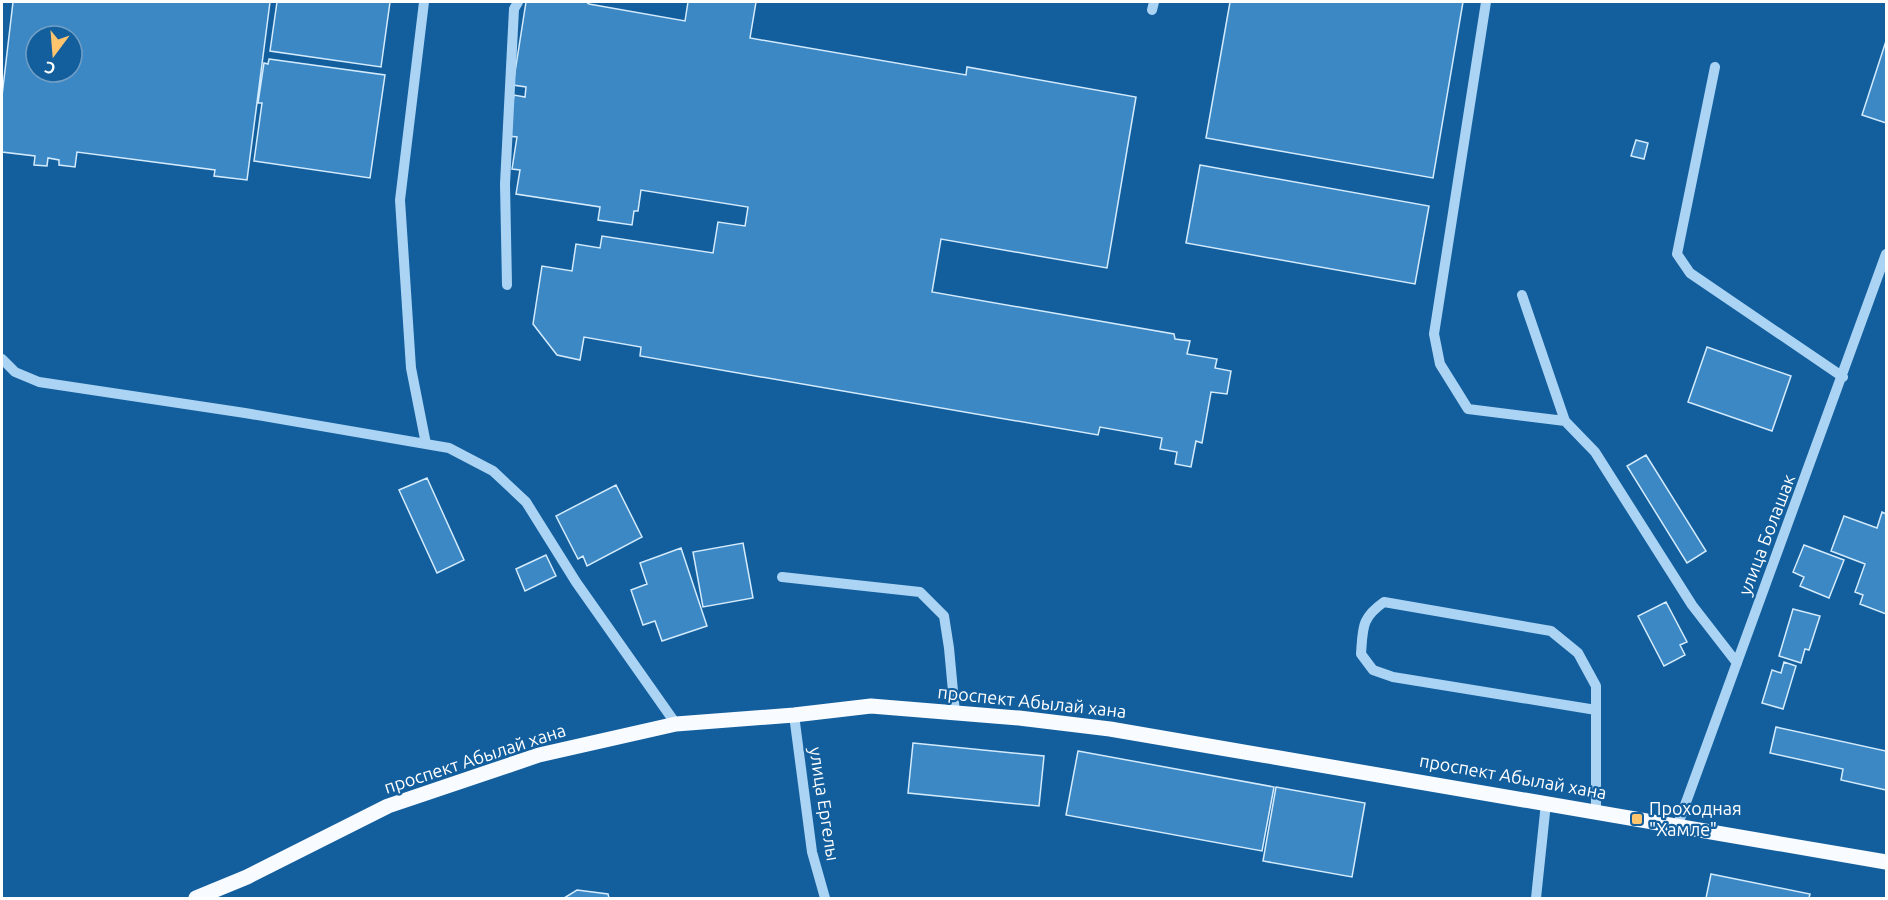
<svg xmlns="http://www.w3.org/2000/svg" width="1888" height="900" font-family="Ubuntu,sans-serif">
<style>
.building{fill:#3c88c5;stroke:#d3ebfd;stroke-width:1.5;fill-rule:evenodd}
.lines{fill:none;stroke-linecap:round;stroke-linejoin:round}
.minor{stroke:#abd4f4;stroke-width:10}
.major{stroke:#f8fbff;stroke-width:15}
.poi-dot{fill:#ffc56e;stroke:#135f9e;stroke-width:2}
.labels{text-anchor:middle;stroke-width:4.5;stroke-linejoin:round;paint-order:stroke}
.street-label{font-size:18px;fill:#fff;stroke:#135f9e}
.poi-label{font-size:18px;fill:#fff;stroke:#135f9e;text-anchor:start}
</style>
<rect width="100%" height="100%" fill="#135f9e"/>
<path class="building" d="M 13,2 L 270,2 L 247,180 L 214,176 L 215,170 L 77,152 L 75,167 L 59,165 L 59,160 L 48,158 L 47,166 L 34,165 L 35,156 L 2,152 L 2,96 ZM 36,36 L 72,36 L 72,72 L 36,72 Z
M 277,2 L 390,2 L 381,67 L 270,51 Z
M 526,2 L 586,2 L 589,4 L 685,21 L 688,2 L 756,2 L 750,38 L 966,75 L 967,67 L 1136,97 L 1107,268 L 941,239 L 932,292 L 1174,334 L 1175,339 L 1190,341 L 1187,354 L 1217,359 L 1215,368 L 1231,371 L 1227,394 L 1211,392 L 1202,443 L 1196,441 L 1191,467 L 1175,464 L 1177,452 L 1160,449 L 1162,438 L 1100,427 L 1098,435 L 640,356 L 641,347 L 584,337 L 580,360 L 557,355 L 533,324 L 542,266 L 572,271 L 576,244 L 600,248 L 602,236 L 713,253 L 718,222 L 745,226 L 748,207 L 641,190 L 638,211 L 634,211 L 632,225 L 598,220 L 600,207 L 516,194 L 520,170 L 512,169 L 517,137 L 507,136 L 514,95 L 525,97 L 526,87 L 513,85 Z
M 1230,2 L 1463,2 L 1433,178 L 1206,138 Z
M 1886,41 L 1886,123 L 1862,115 Z
M 269,59 L 385,75 L 370,178 L 254,161 L 262,103 L 258,103 L 264,63 L 268,64 Z
M 1636,140 L 1648,143 L 1644,159 L 1631,156 Z
M 1200,165 L 1429,206 L 1415,284 L 1186,243 Z
M 1707,347 L 1791,376 L 1772,431 L 1688,402 Z
M 1646,455 L 1706,551 L 1687,563 L 1627,466 Z
M 427,478 L 464,560 L 437,573 L 399,490 Z
M 616,485 L 642,537 L 587,566 L 583,556 L 578,559 L 556,516 Z
M 1882,512 L 1886,514 L 1886,614 L 1860,604 L 1863,595 L 1855,592 L 1865,564 L 1831,551 L 1844,516 L 1877,528 Z
M 743,543 L 753,598 L 703,607 L 693,552 Z
M 1804,545 L 1844,560 L 1829,598 L 1800,586 L 1804,577 L 1793,572 Z
M 681,548 L 707,626 L 662,641 L 655,621 L 643,625 L 631,590 L 647,584 L 640,563 Z
M 546,555 L 556,576 L 525,591 L 516,569 Z
M 1666,602 L 1687,642 L 1680,645 L 1685,655 L 1664,666 L 1638,616 Z
M 1793,609 L 1820,616 L 1809,650 L 1805,649 L 1801,663 L 1779,656 Z
M 1784,662 L 1796,666 L 1783,709 L 1762,703 L 1772,670 L 1781,673 Z
M 1776,727 L 1886,751 L 1886,790 L 1841,780 L 1843,769 L 1770,753 Z
M 913,743 L 1044,756 L 1039,806 L 908,793 Z
M 1078,751 L 1274,787 L 1262,851 L 1066,815 Z
M 1276,787 L 1365,803 L 1352,877 L 1263,861 Z
M 1711,874 L 1810,894 L 1809,898 L 1706,898 Z
M 577,890 L 608,894 L 609,898 L 564,898 Z"/>
<g class="lines">
<path class="minor" d="M 424,2 L 400,200 L 411,368 L 426,444
M 1486,2 L 1434,334 L 1440,364 L 1468,409 L 1565,421 L 1595,452 L 1692,605 L 1737,663
M 1152,10 L 1154,2
M 1715,67 L 1677,254 L 1690,273 L 1843,377
M 507,285 L 505,184 L 514,9 L 518,2
M 1522,295 L 1565,421
M 2,359 L 15,372 L 39,382 L 245,413 L 449,448 L 493,471 L 526,502 L 576,582 L 676,724
M 782,577 L 920,592 L 944,616 L 949,648 L 955,713
M 794,715 L 812,852 L 825,898
M 1596,811 L 1596,686 L 1578,653 L 1551,631 L 1384,602 C 1361,618 1363,628 1361,654 L 1373,670 L 1393,677 L 1596,710
M 1677,827 L 1886,254
M 1536,898 L 1546,803"/>
<path class="major" d="M 196,898 L 247,877 L 388,806 L 539,755 L 676,724 L 794,715 L 871,706 L 1019,718 L 1110,729 L 1886,862"/>
</g>
<rect class="poi-dot" x="1631" y="813" width="12" height="12" rx="3"/>
<g class="labels">
<g class="street-label">
<text transform="translate(1767 535) rotate(-69)" y="6">улица Болашак</text>
<text transform="translate(1032 702) rotate(6)" y="6">проспект Абылай хана</text>
<text transform="translate(475 759) rotate(-18)" y="6">проспект Абылай хана</text>
<text transform="translate(1513 777) rotate(10)" y="6">проспект Абылай хана</text>
<text transform="translate(824 804) rotate(81)" y="6">улица Ергелы</text>
</g>
<g class="poi-label">
<text x="1649" y="815">Проходная<tspan x="1649" dy="21">"Хамле"</tspan></text>
</g>
</g>
<rect width="1888" height="900" fill="none" stroke="#ffffff" stroke-width="6"/>
<g transform="translate(54 54) rotate(196)"><circle r="28" fill="#135f9e" stroke="#719fc5" stroke-width="1.5"/>
<path d="M0-4.5L10 22L0 15L-10 22Z" fill="#ffc56e"/>
<text y="-9" font-size="16" font-weight="bold" text-anchor="middle" fill="#ffffff">С</text>
</g>
</svg>
